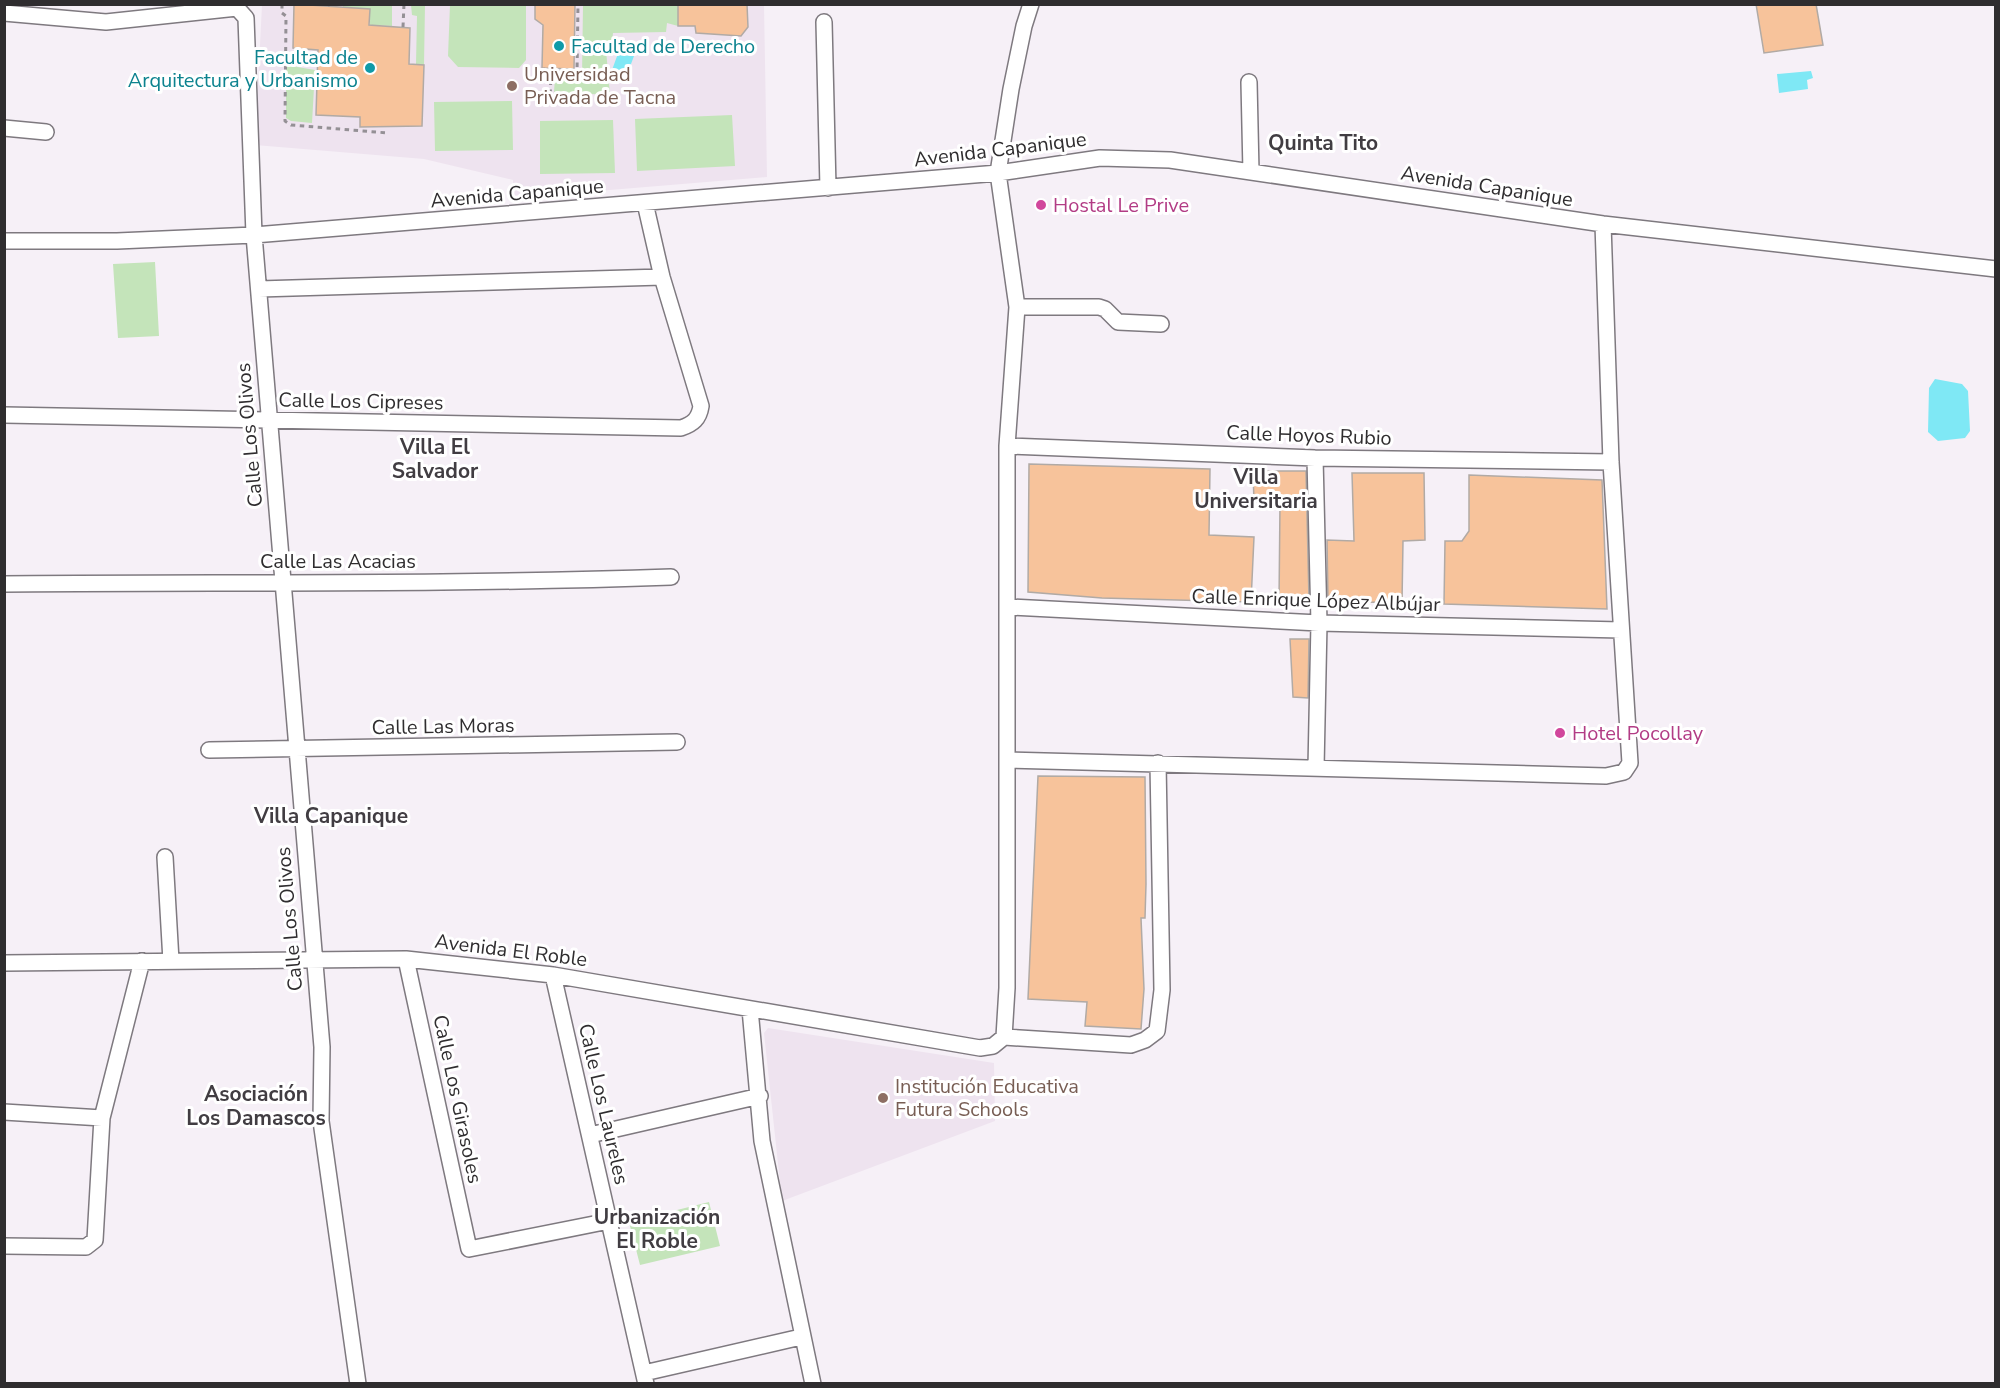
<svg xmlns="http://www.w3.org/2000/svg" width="2000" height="1388" font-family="'Nunito Sans',sans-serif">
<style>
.built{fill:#eee3ef}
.green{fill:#c4e4ba}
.water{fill:#7fe8f5}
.building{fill:#f7c39b;stroke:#b1aaa5;stroke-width:1.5}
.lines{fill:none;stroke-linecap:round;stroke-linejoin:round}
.minor-casing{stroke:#7e797f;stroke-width:18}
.path{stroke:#949095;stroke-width:3;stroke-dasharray:4.5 4.5;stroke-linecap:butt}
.minor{stroke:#fff;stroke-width:15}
.culture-dot{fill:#0f9aa8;stroke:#fff;stroke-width:2}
.education-dot{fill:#8d6e63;stroke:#fff;stroke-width:2}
.hotel-dot{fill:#d1479c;stroke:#fff;stroke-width:2}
.labels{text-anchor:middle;stroke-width:6;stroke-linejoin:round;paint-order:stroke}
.culture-label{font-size:20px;fill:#0d838f;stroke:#fff;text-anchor:start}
.education-label{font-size:20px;fill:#785e54;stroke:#fff;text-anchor:start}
.street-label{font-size:20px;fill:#2f2d2f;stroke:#fff}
.hotel-label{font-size:20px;fill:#b23c85;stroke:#fff;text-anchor:start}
.neighbourhood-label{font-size:21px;font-weight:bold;fill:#413d42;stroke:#fff}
</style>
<rect width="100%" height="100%" fill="#f6f0f7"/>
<path class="built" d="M 262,5 L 764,5 L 767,177 L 513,198 L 513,180 L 424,159 L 255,145 Z
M 768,1028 L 994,1063 L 995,1121 L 782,1201 L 764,1033 Z"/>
<path class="green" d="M 343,4 L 392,5 L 392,26 L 370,25 L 370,9 L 343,7 Z
M 411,5 L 425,5 L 424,65 L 416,64 L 417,16 L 412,15 Z
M 450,5 L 526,5 L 526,60 L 519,68 L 458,67 L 448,56 Z
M 583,5 L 678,5 L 678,26 L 667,23 L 666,32 L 613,33 L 612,44 L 606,50 L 610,95 L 554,92 L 555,77 L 582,76 Z
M 286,65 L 315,70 L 312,123 L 291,121 L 286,118 Z
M 512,101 L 513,150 L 435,151 L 434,102 Z
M 732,115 L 735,166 L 637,171 L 635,119 Z
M 613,120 L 615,173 L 540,174 L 540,121 Z
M 155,262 L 159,336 L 118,338 L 113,264 Z
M 709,1202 L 720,1246 L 640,1265 L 629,1222 Z"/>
<path class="water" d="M 620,48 L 637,48 L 625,80 L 608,81 Z
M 1811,71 L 1813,78 L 1807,80 L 1808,89 L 1779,93 L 1777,74 Z
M 1935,379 L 1962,384 L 1968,391 L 1970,431 L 1965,438 L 1938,441 L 1928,432 L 1929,388 Z"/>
<path class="building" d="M 294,4 L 370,9 L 369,25 L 410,28 L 409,64 L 424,65 L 422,126 L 360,127 L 360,117 L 316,115 L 318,50 L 293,48 Z
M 535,4 L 575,4 L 574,69 L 542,68 L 543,25 L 535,19 Z
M 678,4 L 747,4 L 748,27 L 741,36 L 696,33 L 695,26 L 678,26 Z
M 1756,4 L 1816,4 L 1823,45 L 1764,53 Z
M 1029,464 L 1210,469 L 1209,535 L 1254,537 L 1251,602 L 1102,598 L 1028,592 Z
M 1253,471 L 1306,471 L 1309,600 L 1305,600 L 1305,603 L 1279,603 L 1280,503 L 1254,502 Z
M 1352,473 L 1424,473 L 1425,540 L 1403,541 L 1402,603 L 1328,601 L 1327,540 L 1354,541 Z
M 1469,475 L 1602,480 L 1607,609 L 1444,604 L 1445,541 L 1462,541 L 1469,531 Z
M 1290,639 L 1309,639 L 1308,698 L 1293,697 Z
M 1038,776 L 1145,777 L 1146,884 L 1145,918 L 1141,918 L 1144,989 L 1141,1029 L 1085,1026 L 1087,1002 L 1028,999 Z"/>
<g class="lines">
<g class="minor-casing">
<path id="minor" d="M 4,13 L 106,22 L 237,8 L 246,18 L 254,235 L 322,1047 L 321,1121 L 358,1384
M 824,22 L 828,188
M 1249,82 L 1251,172
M 4,128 L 46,132
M 4,241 L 117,241 L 254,235 L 998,173 L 1100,158 L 1170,160 L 1603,224 L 1996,269
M 259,289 L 662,277
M 1017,307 L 1099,307 L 1105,309 L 1118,322 L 1161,324
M 4,415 L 681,428 C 693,424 699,419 701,406 L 662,277 L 645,203
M 1007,446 L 1315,458 L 1611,462
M 1315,458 L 1319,623 L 1316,768
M 4,584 C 227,582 449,585 671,577
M 1009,607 L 1319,623 L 1621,630
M 209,750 L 677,742
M 1008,760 L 1606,776 L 1624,772 L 1630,763 L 1611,462 L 1603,224
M 165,857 L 171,961
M 406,959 L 469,1249 L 609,1221
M 4,963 L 406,959 L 553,975 L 980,1048 L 993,1046 L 1004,1037
M 553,975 L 646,1384
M 750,1009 L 762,1141 L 813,1384
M 1004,1037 L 1007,988 L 1007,446 L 1017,307 L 998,173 L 1011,89 L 1024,26 L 1031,4
M 1004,1037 L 1131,1045 L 1145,1040 L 1157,1031 L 1162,990 L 1158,763
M 4,1112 L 102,1118
M 590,1135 L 760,1096
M 4,1246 L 86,1247 L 95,1240 L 102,1118 L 142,961
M 644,1373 L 801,1337"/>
</g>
<path class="path" d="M 282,4 L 282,13 L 286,16 L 285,121 L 291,125 L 388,133
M 329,4 L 330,6
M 403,27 L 404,4
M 543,68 L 544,71 L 551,72
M 550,103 L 551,72 L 577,73 L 578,4"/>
<use href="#minor" class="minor"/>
</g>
<g class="culture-dot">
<circle cx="559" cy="46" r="6"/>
<circle cx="370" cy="68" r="6"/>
</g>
<g class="education-dot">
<circle cx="512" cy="86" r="6"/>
<circle cx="883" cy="1098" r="6"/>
</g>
<g class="hotel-dot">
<circle cx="1041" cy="205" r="6"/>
<circle cx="1560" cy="733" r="6"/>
</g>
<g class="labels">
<g class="culture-label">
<text x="571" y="53">Facultad de Derecho</text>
<text x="358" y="64" text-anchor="end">Facultad de<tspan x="358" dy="23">Arquitectura y Urbanismo</tspan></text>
</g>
<g class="education-label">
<text x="524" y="81">Universidad<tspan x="524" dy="23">Privada de Tacna</tspan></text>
<text x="895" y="1093">Institución Educativa<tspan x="895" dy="23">Futura Schools</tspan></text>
</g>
<g class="street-label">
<text transform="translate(1000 149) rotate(-7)" y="7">Avenida Capanique</text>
<text transform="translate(1487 186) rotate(9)" y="7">Avenida Capanique</text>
<text transform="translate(517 193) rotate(-5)" y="7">Avenida Capanique</text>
<text transform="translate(361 401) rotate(1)" y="7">Calle Los Cipreses</text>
<text transform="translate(249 435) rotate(-95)" y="7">Calle Los Olivos</text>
<text transform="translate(1309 435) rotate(2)" y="7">Calle Hoyos Rubio</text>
<text x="338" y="568">Calle Las Acacias</text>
<text transform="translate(1316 600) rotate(2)" y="7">Calle Enrique López Albújar</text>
<text transform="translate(443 726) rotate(-1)" y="7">Calle Las Moras</text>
<text transform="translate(289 919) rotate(-95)" y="7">Calle Los Olivos</text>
<text transform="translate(511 950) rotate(7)" y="7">Avenida El Roble</text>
<text transform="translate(458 1099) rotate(78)" y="7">Calle Los Girasoles</text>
<text transform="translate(604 1104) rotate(77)" y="7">Calle Los Laureles</text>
</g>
<g class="hotel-label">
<text x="1053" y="212">Hostal Le Prive</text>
<text x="1572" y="740">Hotel Pocollay</text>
</g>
<g class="neighbourhood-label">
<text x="1323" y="150">Quinta Tito</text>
<text x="435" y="454">Villa El<tspan x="435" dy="24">Salvador</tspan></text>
<text x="1256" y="484">Villa<tspan x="1256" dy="24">Universitaria</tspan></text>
<text x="331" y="823">Villa Capanique</text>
<text x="256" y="1101">Asociación<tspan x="256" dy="24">Los Damascos</tspan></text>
<text x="657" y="1224">Urbanización<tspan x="657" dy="24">El Roble</tspan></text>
</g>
</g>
<rect width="2000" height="1388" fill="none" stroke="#2f2d2f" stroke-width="12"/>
</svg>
